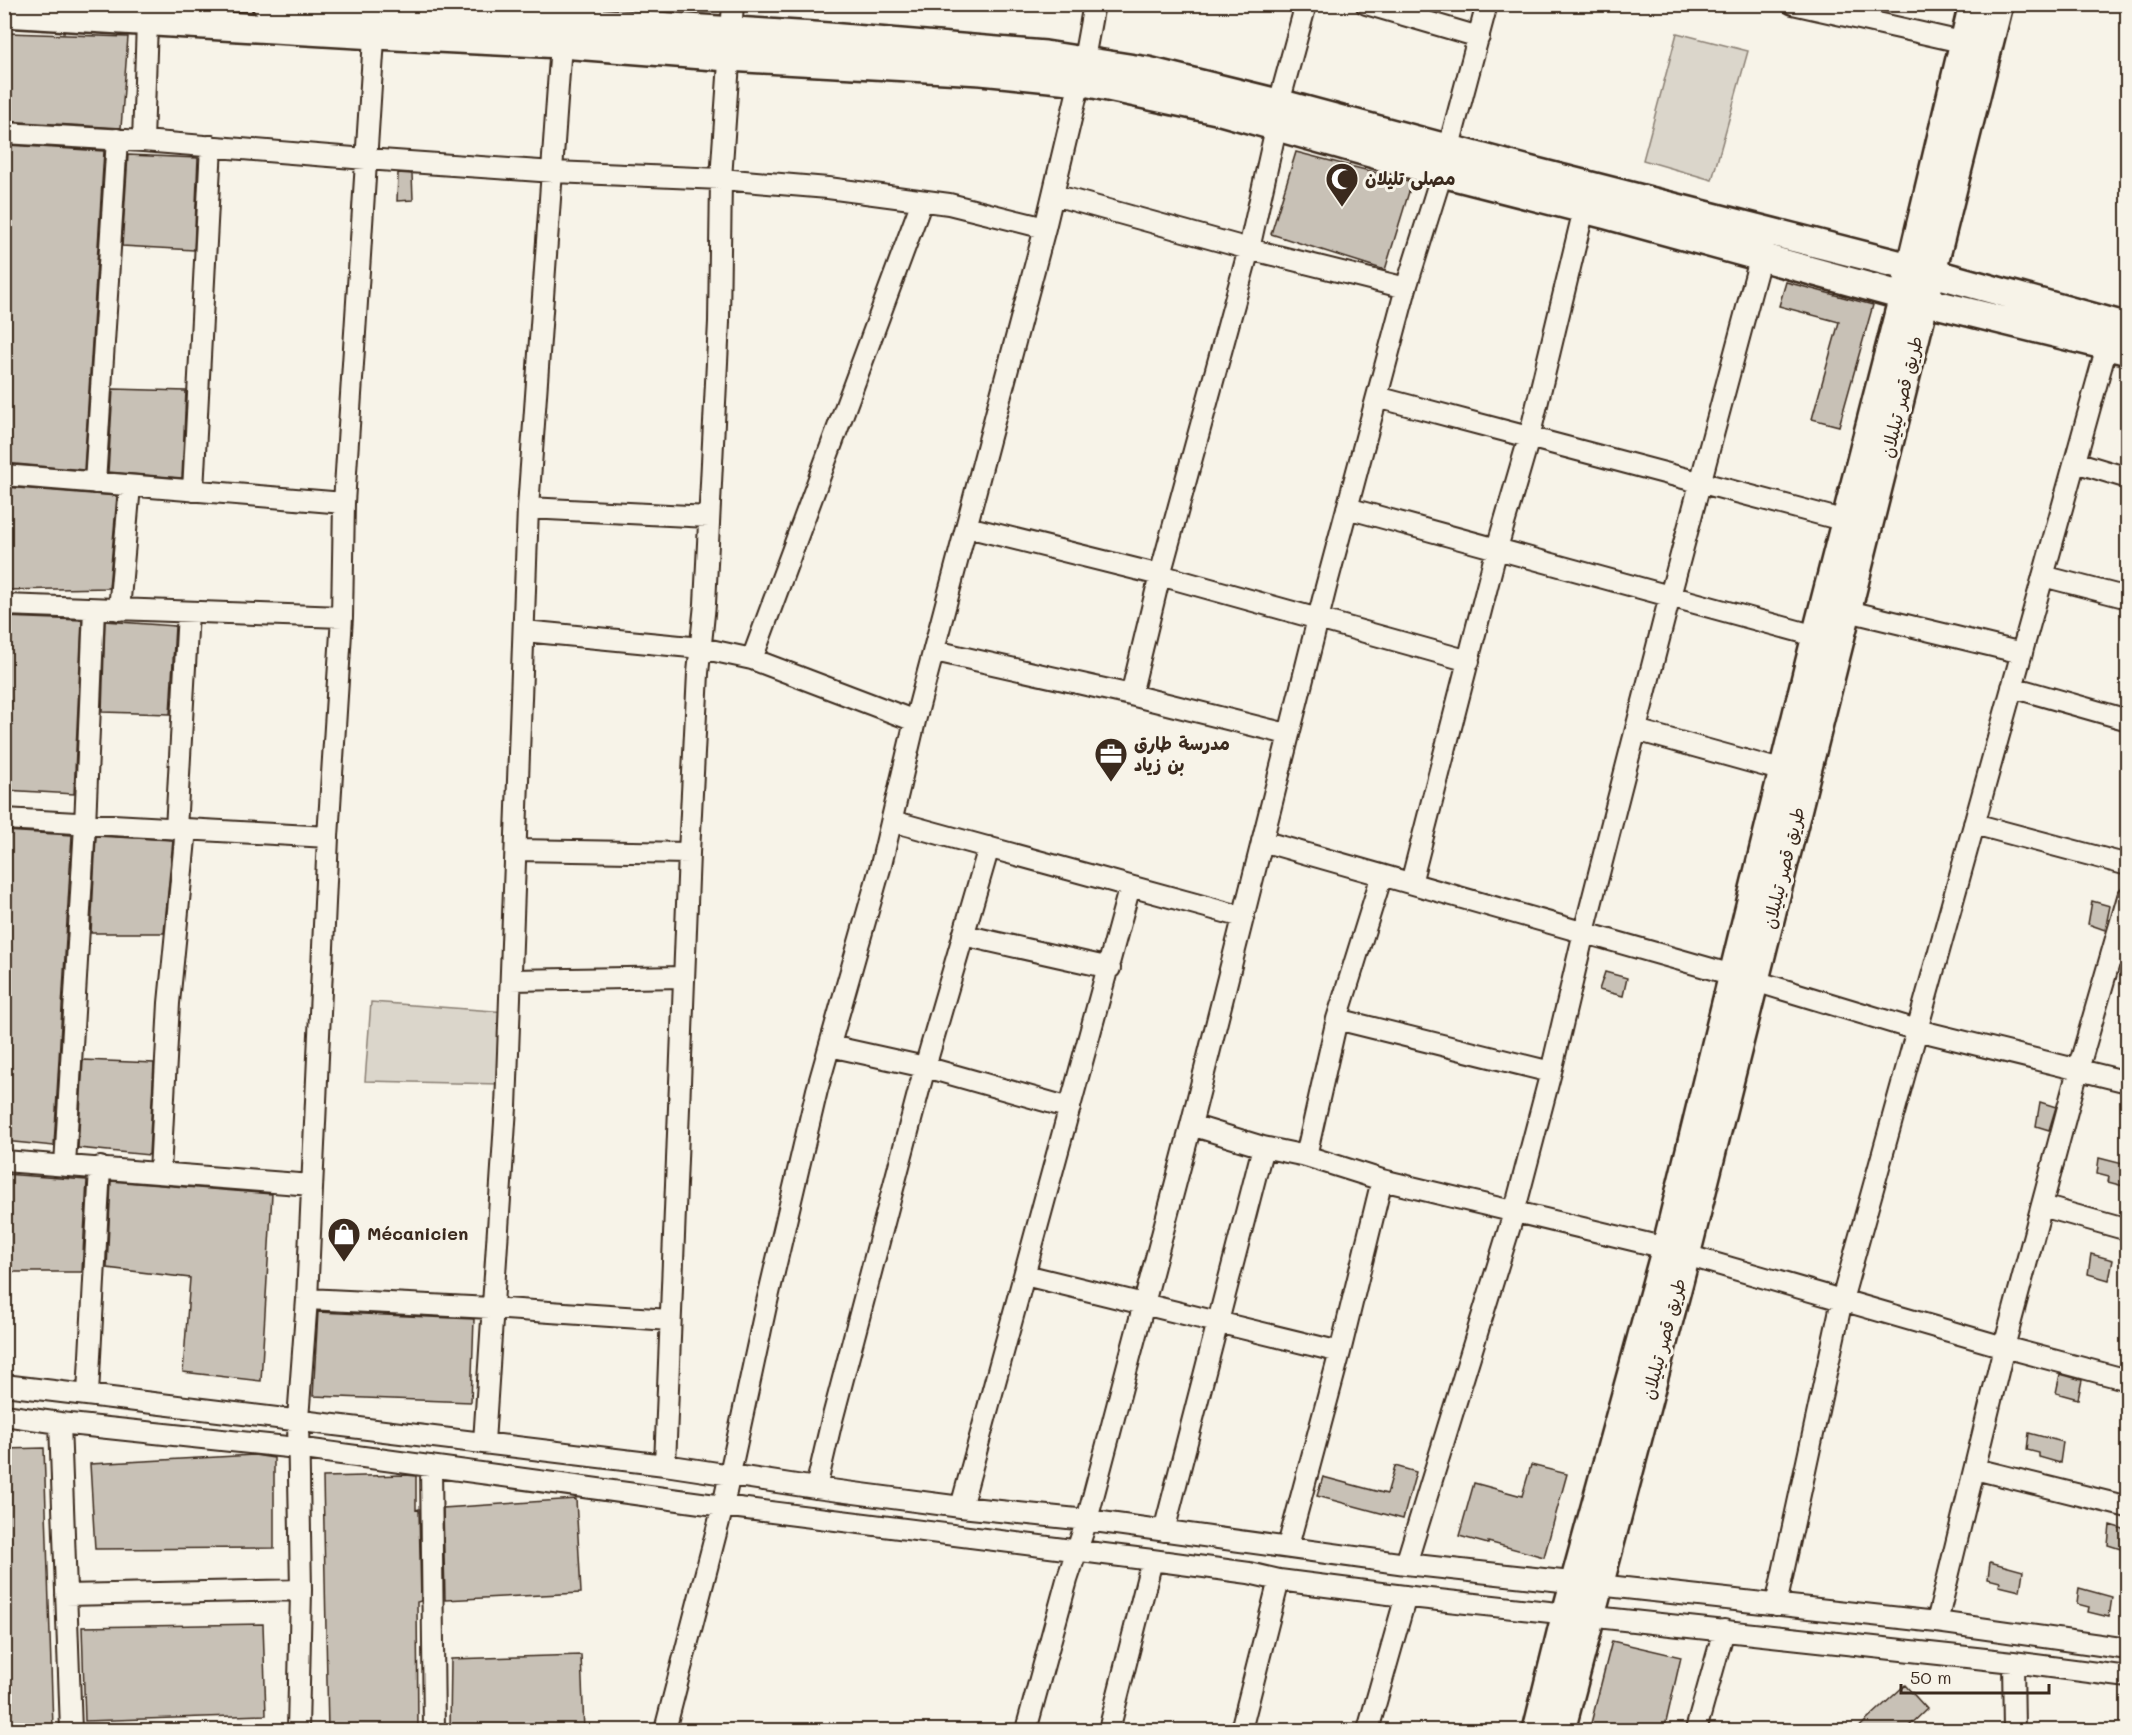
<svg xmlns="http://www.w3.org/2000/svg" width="2132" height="1735" font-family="Mali,'Playpen Sans Arabic',sans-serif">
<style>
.green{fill:#dbd6cb;stroke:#8b8074;stroke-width:1.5}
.building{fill:#c8c1b6;stroke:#3b2a1e;stroke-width:1.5}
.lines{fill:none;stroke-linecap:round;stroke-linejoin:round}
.lane-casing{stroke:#3b2a1e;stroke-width:15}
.street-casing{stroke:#3b2a1e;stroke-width:24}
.secondary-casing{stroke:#3b2a1e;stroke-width:32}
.lane{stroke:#f7f3e8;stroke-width:10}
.street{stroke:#f7f3e8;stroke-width:20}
.secondary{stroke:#f7f3e8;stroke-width:27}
.labels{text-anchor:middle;stroke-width:6;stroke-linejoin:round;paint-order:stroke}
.poi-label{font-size:18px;font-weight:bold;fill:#3b2a1e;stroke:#f7f3e8;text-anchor:start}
.street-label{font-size:18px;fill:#3b2a1e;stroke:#f7f3e8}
</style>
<rect width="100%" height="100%" fill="#f7f3e8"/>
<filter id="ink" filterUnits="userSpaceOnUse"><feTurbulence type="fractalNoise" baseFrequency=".0167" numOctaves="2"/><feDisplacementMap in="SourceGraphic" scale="12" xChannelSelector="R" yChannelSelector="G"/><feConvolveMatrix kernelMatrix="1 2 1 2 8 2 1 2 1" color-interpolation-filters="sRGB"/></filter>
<g filter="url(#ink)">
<path class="green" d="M 1677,33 L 1748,51 L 1712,180 L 1643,160 Z
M 371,1002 L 507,1012 L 500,1084 L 365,1081 Z"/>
<path class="building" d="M 8,33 L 128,37 L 121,128 L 4,121 Z
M 7,145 L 104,151 L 84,470 L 4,463 L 4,182 Z
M 1296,152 L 1412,182 L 1385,270 L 1271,234 Z
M 128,155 L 198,158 L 194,250 L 122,246 Z
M 398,173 L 412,174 L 413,200 L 397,201 Z
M 1786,282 L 1873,305 L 1839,426 L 1812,419 L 1839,322 L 1779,306 Z
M 113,389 L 186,391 L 182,478 L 108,472 Z
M 5,487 L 117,496 L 109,588 L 4,590 Z
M 4,617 L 82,620 L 74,794 L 4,790 Z
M 105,621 L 175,626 L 170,714 L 102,712 Z
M 4,831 L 72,835 L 54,1146 L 4,1141 Z
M 96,836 L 173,840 L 164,933 L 91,933 Z
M 2092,901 L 2110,906 L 2105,930 L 2088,924 Z
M 1605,972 L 1627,978 L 1623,996 L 1599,990 Z
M 83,1060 L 154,1063 L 149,1155 L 78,1148 Z
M 2040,1102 L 2056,1107 L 2049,1130 L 2036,1126 Z
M 2099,1158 L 2127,1165 L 2127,1187 L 2108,1182 L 2109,1177 L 2097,1174 Z
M 4,1174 L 87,1180 L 82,1272 L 4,1272 Z
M 111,1181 L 272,1194 L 261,1381 L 183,1372 L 190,1278 L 107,1268 Z
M 2091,1254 L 2113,1260 L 2109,1280 L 2088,1274 Z
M 318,1312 L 474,1319 L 471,1402 L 313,1396 Z
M 2060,1374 L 2082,1380 L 2078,1399 L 2056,1393 Z
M 2029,1433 L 2063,1442 L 2060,1463 L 2039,1457 L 2039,1453 L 2027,1450 Z
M 44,1448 L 53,1728 L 4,1727 L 4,1449 Z
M 254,1455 L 274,1458 L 274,1548 L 95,1549 L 90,1464 Z
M 1531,1465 L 1567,1474 L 1544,1557 L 1488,1542 L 1488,1544 L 1459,1536 L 1474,1483 L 1522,1496 Z
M 1395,1466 L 1416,1472 L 1403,1519 L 1317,1496 L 1323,1477 L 1387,1494 Z
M 406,1475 L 416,1476 L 416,1510 L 419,1509 L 421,1601 L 417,1602 L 418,1731 L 328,1731 L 323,1477 Z
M 576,1499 L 581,1593 L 445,1600 L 443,1508 Z
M 2110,1525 L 2127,1530 L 2127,1551 L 2108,1545 Z
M 1990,1562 L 2023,1571 L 2020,1591 L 1999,1586 L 2000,1582 L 1988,1579 Z
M 2079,1588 L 2112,1597 L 2109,1617 L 2088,1612 L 2089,1607 L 2077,1604 Z
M 263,1624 L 266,1715 L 85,1721 L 82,1627 Z
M 1612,1641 L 1681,1657 L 1664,1731 L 1589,1731 Z
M 581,1655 L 584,1731 L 450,1731 L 451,1659 Z
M 1905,1685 L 1927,1709 L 1904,1731 L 1855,1731 Z"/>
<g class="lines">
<g class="lane-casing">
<path id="lane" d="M 2110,958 L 2128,963"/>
</g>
<g class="street-casing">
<path id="street" d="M 1366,4 L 1479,37
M 1793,4 L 1975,45
M 4,133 L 143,141 L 366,159 L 554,172 L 721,179 L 828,188 L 949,204 L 1045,228
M 143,141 L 147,22
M 1054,195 L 1249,249 L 1406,288
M 1377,397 L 1846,521
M 2075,462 L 2128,478
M 4,475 L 344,503
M 95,483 L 117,139
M 193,491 L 211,146
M 528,508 L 709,517
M 1347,508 L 1816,636
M 967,527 L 1160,575 L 1469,661
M 2043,576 L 2128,598
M 4,605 L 342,617
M 119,610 L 130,486
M 1848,611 L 2022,653
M 524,631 L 701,648 L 752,659 L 915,721
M 935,651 L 1131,695 L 1287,734
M 752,659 L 922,201
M 2012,687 L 2128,720
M 1131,695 L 1160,575 L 1249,249 L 1276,128 L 1279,103 L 1306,4
M 1636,730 L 1784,771
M 4,819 L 328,837
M 892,821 L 1243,917
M 1974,824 L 2128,865
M 176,829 L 188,612
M 1262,841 L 1733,975
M 516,850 L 689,853
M 1411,883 L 1497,548 L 1529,438 L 1584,209
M 963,935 L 1110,968
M 511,980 L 684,977
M 1755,981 L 1917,1030 L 2128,1082
M 1337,1019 L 1551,1072
M 830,1046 L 925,1067 L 1070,1108
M 1191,1125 L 1263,1147 L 1306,1156 L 1382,1180 L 1666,1248
M 1306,1156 L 1337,1019 L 1382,875
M 4,1161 L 312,1185
M 65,1165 L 85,825 L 94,609
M 160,1172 L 169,1003 L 186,829
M 2042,1206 L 2128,1230
M 1686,1255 L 2004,1347 L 2128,1380
M 1025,1275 L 1340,1352
M 307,1299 L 491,1308 L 670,1320
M 4,1385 L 665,1465 L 816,1488 L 961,1507 L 1087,1520 L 1406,1564 L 1937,1622 L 2128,1649
M 88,1394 L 100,1167
M 4,1415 L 60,1423 L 297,1448 L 723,1506 L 1152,1560 L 1249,1573 L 1279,1580 L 1420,1598 L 2013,1662 L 2128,1677
M 60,1423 L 71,1730
M 484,1442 L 506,1107 L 528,508 L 561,44
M 665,1465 L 689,853 L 698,673 L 705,604 L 719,322 L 721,179 L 733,4
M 431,1466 L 434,1730
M 1975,1469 L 2128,1507
M 816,1488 L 831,1424 L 925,1067 L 989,847
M 961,1507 L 1130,886
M 1164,1531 L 1263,1147
M 1288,1546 L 1340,1352 L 1382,1180
M 1406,1564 L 1514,1213 L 1551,1072 L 1584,932 L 1670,596 L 1764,244
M 66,1595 L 301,1590
M 1776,1605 L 1842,1300 L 2107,346
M 1937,1622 L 2004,1347 L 2078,1070 L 2128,897
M 2013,1662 L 2014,1730
M 298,1730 L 301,1590 L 298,1419 L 307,1299 L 328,837 L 342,617 L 344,503 L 375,23
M 665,1730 L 723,1506 L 766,1306 L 817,1090 L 881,865 L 915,721 L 1045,228 L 1080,81 L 1094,4
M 1026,1730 L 1067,1580 L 1087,1520 L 1191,1125 L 1326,587 L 1406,288 L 1442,173 L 1487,4
M 1109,1730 L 1152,1560
M 1241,1730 L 1279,1580
M 1368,1730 L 1406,1596
M 1696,1730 L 1724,1630"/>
</g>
<g class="secondary-casing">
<path id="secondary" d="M 266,4 L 376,11 L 435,12 L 829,37 L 1045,55 L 1148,71 L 1290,106 L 1532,171 L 1933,273 L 2128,327
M 4,13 L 375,35 L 561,44 L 728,57 L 981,71 L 1080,81 L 1217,110 L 1442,173 L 1607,215 L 1903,296 L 2128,351
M 1537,1730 L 1566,1613 L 1666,1248 L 1816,636 L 1910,269 L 1973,4
M 1561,1730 L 1686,1255 L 1999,4"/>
</g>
<use href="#lane" class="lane"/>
<use href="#street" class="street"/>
<use href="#secondary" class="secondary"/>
</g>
</g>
<defs>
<g id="mosque-pin" transform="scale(1.725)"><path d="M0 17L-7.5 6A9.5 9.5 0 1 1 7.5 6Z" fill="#3b2a1e" stroke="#f7f3e8"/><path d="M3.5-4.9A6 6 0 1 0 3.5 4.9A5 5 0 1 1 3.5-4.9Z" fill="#fff"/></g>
<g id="office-pin" transform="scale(1.725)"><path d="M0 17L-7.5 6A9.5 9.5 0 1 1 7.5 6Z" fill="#3b2a1e" stroke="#f7f3e8"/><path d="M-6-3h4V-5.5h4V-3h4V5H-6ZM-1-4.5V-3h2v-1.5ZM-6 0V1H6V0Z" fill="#fff"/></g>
<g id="shop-pin" transform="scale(1.725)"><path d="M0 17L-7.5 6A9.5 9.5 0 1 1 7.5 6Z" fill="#3b2a1e" stroke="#f7f3e8"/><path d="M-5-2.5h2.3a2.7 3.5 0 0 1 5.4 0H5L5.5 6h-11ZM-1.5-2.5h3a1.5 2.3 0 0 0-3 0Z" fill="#fff"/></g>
</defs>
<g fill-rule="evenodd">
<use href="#mosque-pin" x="1342" y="179"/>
<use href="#office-pin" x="1111" y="754"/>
<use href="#shop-pin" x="344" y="1234"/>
</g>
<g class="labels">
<g class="poi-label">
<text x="1365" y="185">مصلى تليلان</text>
<text x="1134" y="750">مدرسة طارق<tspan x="1134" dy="21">بن زياد</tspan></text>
<text x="367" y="1240">Mécanicien</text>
</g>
<g class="street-label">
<text transform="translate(1902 397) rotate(-76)" y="6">طريق قصر تيليلان</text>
<text transform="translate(1784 868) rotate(-76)" y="6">طريق قصر تيليلان</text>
<text transform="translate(1664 1339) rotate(-75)" y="6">طريق قصر تيليلان</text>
</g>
</g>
<rect width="2132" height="1735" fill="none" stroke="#f7f3e8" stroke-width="24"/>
<rect x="12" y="12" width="2108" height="1711" fill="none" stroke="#3b2a1e" stroke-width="2" filter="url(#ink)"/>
<path d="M1901 1684v9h148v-9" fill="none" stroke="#3b2a1e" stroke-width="3"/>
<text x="1910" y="1684" font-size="18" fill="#3b2a1e" stroke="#f7f3e8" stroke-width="4.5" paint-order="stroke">50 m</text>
</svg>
